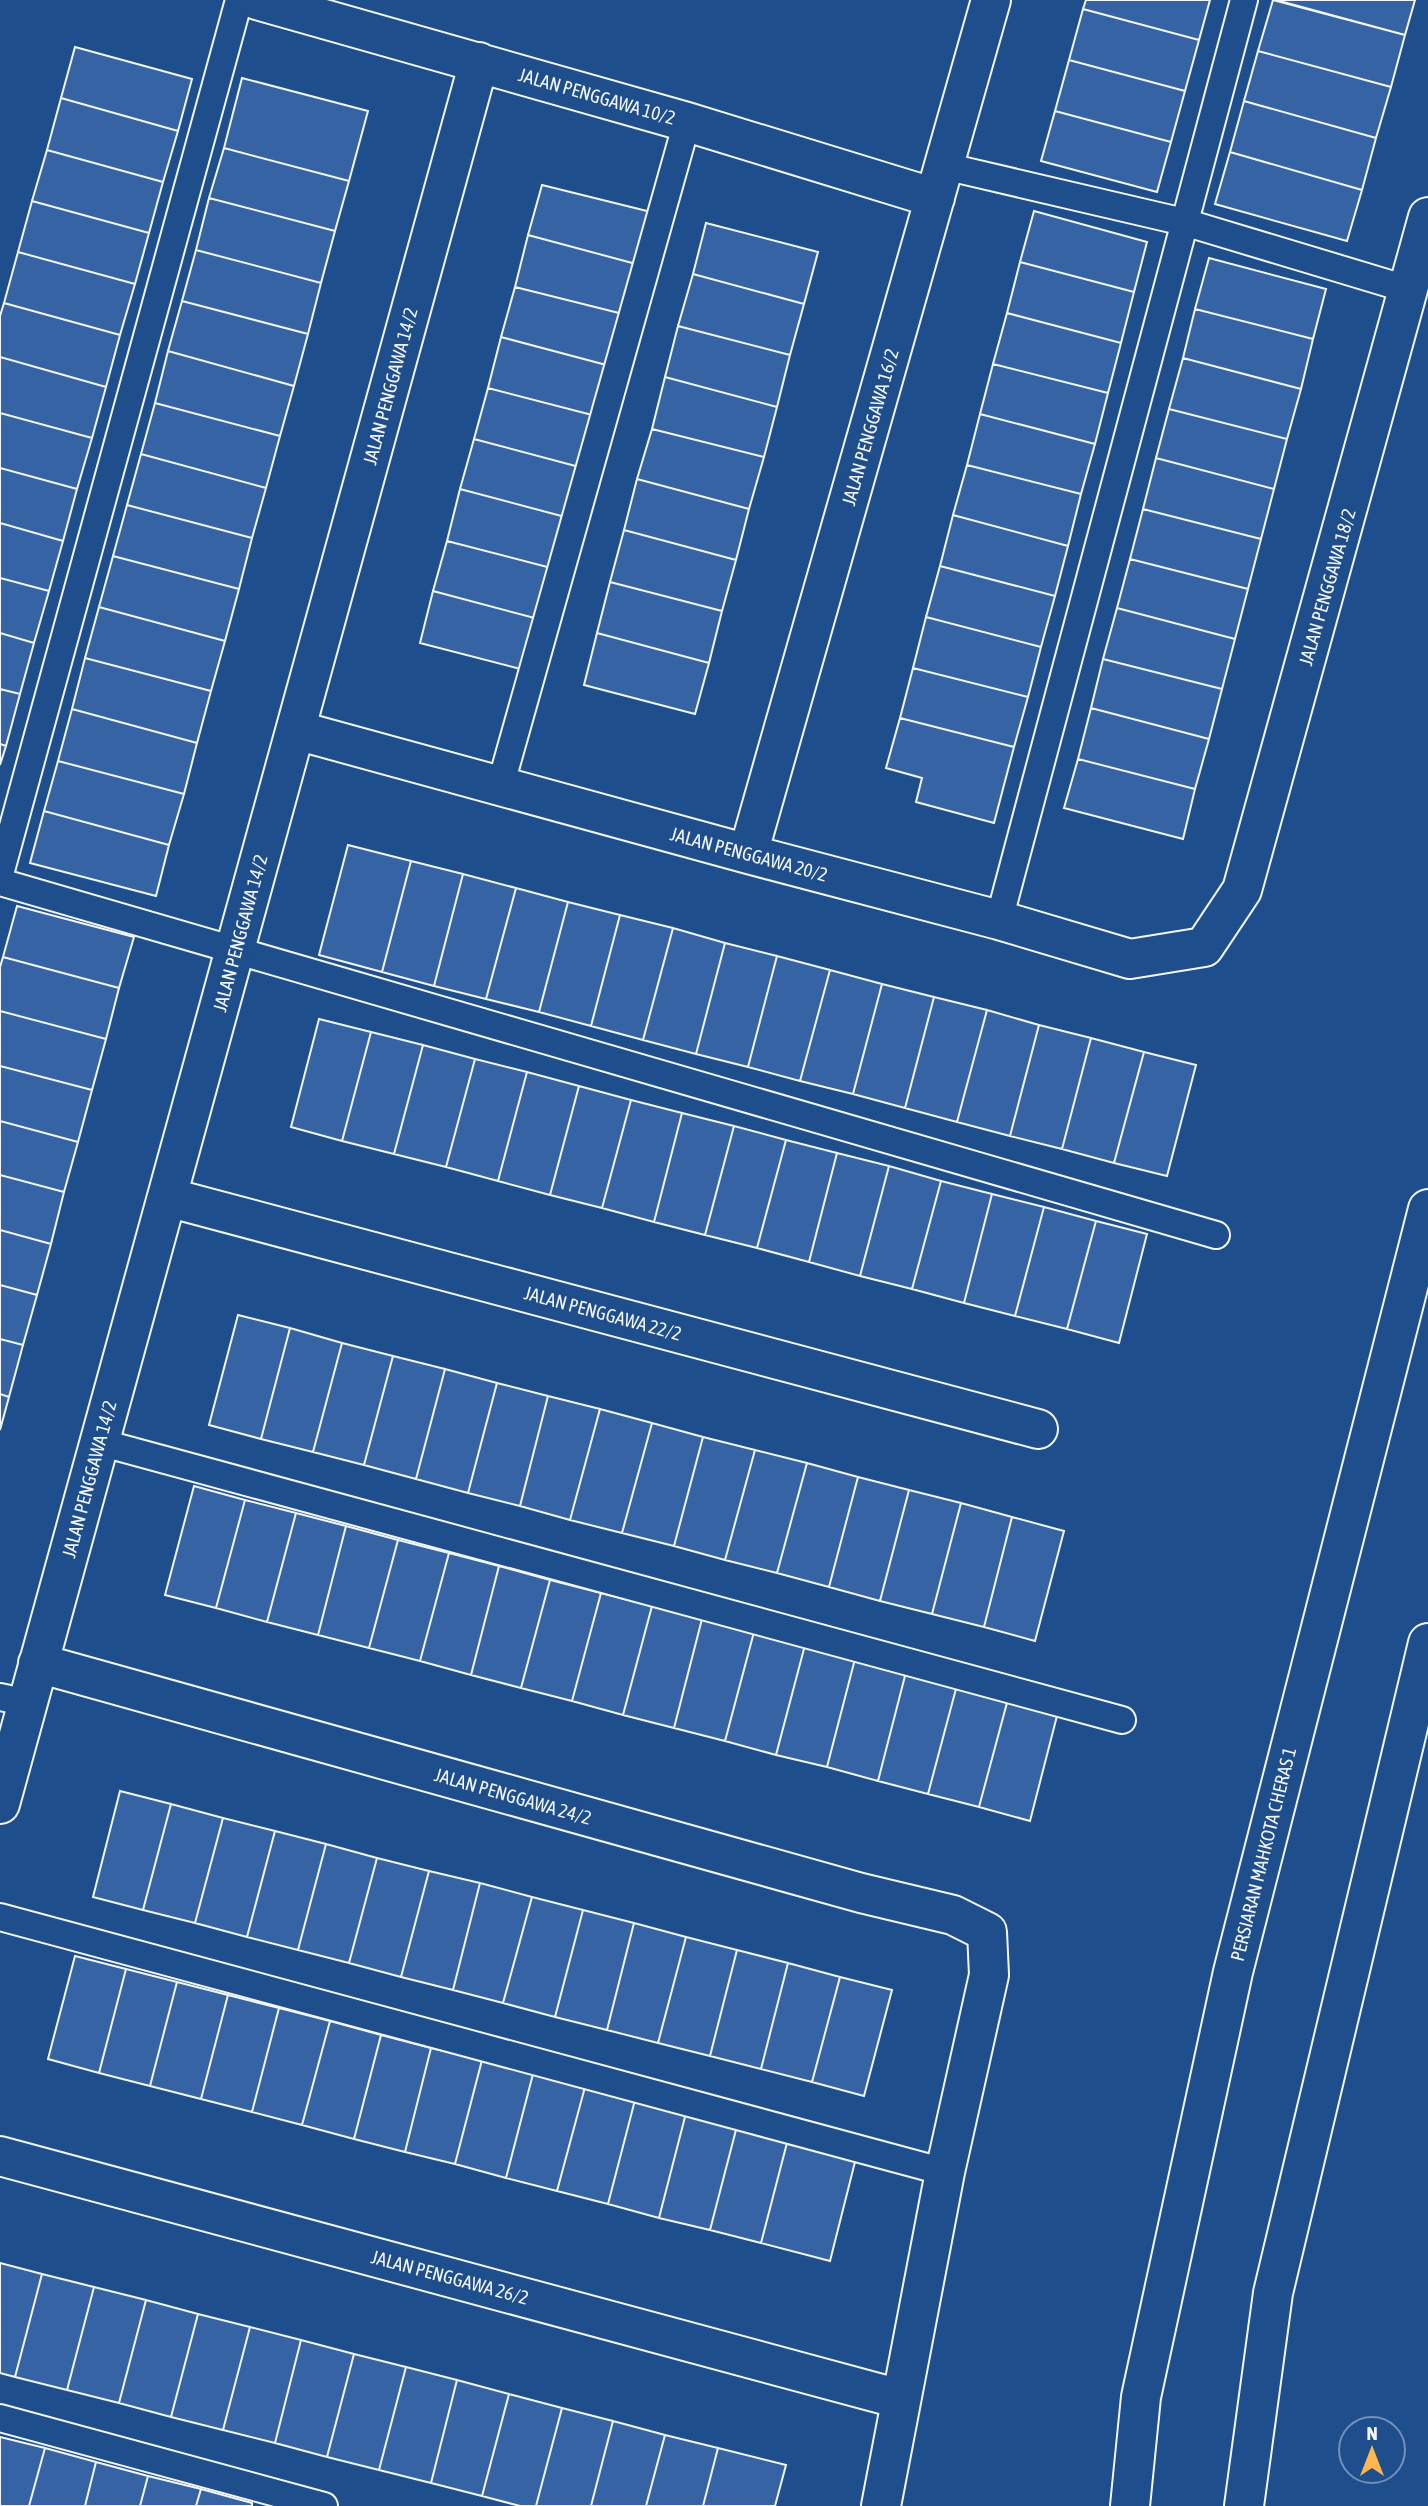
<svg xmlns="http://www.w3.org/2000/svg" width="1428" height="2506" font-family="'Asap Condensed',sans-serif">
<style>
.building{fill:#3563a3;stroke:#f2f6ff;stroke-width:2}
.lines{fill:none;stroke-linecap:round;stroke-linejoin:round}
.lane-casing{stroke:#f2f6ff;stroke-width:30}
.street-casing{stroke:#f2f6ff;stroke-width:42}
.secondary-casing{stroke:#f2f6ff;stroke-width:42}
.lane{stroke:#1f4e8c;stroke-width:26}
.street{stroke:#1f4e8c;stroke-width:38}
.secondary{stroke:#1f4e8c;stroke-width:38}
.labels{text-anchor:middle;stroke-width:5;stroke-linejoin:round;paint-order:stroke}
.street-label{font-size:19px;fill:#f2f6ff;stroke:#1f4e8c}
</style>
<rect width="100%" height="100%" fill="#1f4e8c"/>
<path class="building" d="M 1086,0 L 1210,0 L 1199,40 L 1083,9 Z
M 1273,0 L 1405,35 L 1391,87 L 1258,51 Z
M 1276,0 L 1415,0 L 1405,35 Z
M 1083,9 L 1199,40 L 1185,91 L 1069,60 Z
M 75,47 L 192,79 L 178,131 L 61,98 Z
M 1258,51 L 1391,87 L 1376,138 L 1244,101 Z
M 1069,60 L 1185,91 L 1171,142 L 1055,111 Z
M 242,78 L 368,111 L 349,181 L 224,148 Z
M 61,98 L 178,131 L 163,182 L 47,150 Z
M 1244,101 L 1376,138 L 1362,190 L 1230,152 Z
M 1055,111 L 1171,142 L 1157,192 L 1041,161 Z
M 224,148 L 349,181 L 335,231 L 209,198 Z
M 47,150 L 163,182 L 149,233 L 32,201 Z
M 1230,152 L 1362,190 L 1347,241 L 1215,204 Z
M 542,185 L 651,212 L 636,264 L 528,235 Z
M 209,198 L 335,231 L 321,283 L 196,250 Z
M 32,201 L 149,233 L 135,284 L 18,252 Z
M 1034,211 L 1147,242 L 1134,292 L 1020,262 Z
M 706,223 L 818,252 L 804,304 L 693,274 Z
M 528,235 L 636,264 L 623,314 L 515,287 Z
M 196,250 L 321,283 L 308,334 L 182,301 Z
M 18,252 L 135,284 L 120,335 L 4,303 Z
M 1209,258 L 1326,289 L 1313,339 L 1195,309 Z
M 1020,262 L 1134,292 L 1121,343 L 1007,313 Z
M 693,274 L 804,304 L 790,355 L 678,326 Z
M 515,287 L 623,314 L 610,366 L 501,337 Z
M 182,301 L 308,334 L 294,386 L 168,351 Z
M 4,303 L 120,335 L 106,387 L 0,357 L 0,316 Z
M 1195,309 L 1313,339 L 1301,389 L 1183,358 Z
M 1007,313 L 1121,343 L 1108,393 L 993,364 Z
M 678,326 L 790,355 L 777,407 L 665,377 Z
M 501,337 L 610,366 L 596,416 L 488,388 Z
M 168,351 L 294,386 L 280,436 L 155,403 Z
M 0,357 L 106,387 L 92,438 L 0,413 Z
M 1183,358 L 1301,389 L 1287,439 L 1169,409 Z
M 993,364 L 1108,393 L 1095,444 L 980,414 Z
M 665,377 L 777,407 L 764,457 L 652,429 Z
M 488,388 L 596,416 L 583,468 L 474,439 Z
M 155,403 L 280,436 L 266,488 L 141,454 Z
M 1169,409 L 1287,439 L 1274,489 L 1156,458 Z
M 0,413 L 92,438 L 77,489 L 0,468 Z
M 980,414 L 1095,444 L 1081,494 L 967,465 Z
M 652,429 L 764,457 L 749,509 L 637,479 Z
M 474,439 L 583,468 L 569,518 L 460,489 Z
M 141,454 L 266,488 L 252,538 L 127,505 Z
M 1156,458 L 1274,489 L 1261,539 L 1143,509 Z
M 967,465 L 1081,494 L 1068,546 L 953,515 Z
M 0,468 L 77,489 L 63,541 L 0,523 Z
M 637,479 L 749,509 L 736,560 L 624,530 Z
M 460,489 L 569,518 L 555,569 L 447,541 Z
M 127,505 L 252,538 L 239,589 L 113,556 Z
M 1143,509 L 1261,539 L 1248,589 L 1130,559 Z
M 953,515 L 1068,546 L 1055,596 L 940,566 Z
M 0,523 L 63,541 L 49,591 L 0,578 Z
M 624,530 L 736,560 L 722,611 L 610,582 Z
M 447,541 L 555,569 L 542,620 L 433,591 Z
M 113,556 L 239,589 L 225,641 L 99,607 Z
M 1130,559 L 1248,589 L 1235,639 L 1117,608 Z
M 940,566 L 1055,596 L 1041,647 L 926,617 Z
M 0,578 L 49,591 L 34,643 L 0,633 Z
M 610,582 L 722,611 L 709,663 L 597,633 Z
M 433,591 L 542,620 L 528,671 L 420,643 Z
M 99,607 L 225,641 L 211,691 L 85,658 Z
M 1117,608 L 1235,639 L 1222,689 L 1103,659 Z
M 926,617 L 1041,647 L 1028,697 L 913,668 Z
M 0,633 L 34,643 L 20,694 L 0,689 Z
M 597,633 L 709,663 L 695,714 L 584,685 Z
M 85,658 L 211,691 L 197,743 L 72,709 Z
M 1103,659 L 1222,689 L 1209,739 L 1091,708 Z
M 913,668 L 1028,697 L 1014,747 L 900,718 Z
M 0,689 L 20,694 L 6,746 L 0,744 Z
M 1091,708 L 1209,739 L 1195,789 L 1078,759 Z
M 72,709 L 197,743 L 184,794 L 58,761 Z
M 900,718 L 1014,747 L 994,823 L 916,802 L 922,778 L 886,768 Z
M 0,744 L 6,746 L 0,765 Z
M 1078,759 L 1195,789 L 1183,839 L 1064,808 Z
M 58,761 L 184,794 L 169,845 L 44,811 Z
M 44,811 L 169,845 L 156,896 L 30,863 Z
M 348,845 L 411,861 L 382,972 L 319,955 Z
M 411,861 L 463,874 L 434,986 L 382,972 Z
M 463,874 L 516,888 L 486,999 L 434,986 Z
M 516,888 L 568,902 L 539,1012 L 486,999 Z
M 568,902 L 620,915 L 591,1026 L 539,1012 Z
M 17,906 L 134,937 L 119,988 L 3,957 Z
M 620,915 L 673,928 L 643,1040 L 591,1026 Z
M 673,928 L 725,943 L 696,1054 L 643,1040 Z
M 725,943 L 777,956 L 748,1067 L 696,1054 Z
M 777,956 L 830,970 L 800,1081 L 748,1067 Z
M 3,957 L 119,988 L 106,1039 L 0,1011 L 0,967 Z
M 830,970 L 882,984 L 853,1094 L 800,1081 Z
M 882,984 L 934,997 L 905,1108 L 853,1094 Z
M 934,997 L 987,1010 L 957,1122 L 905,1108 Z
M 987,1010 L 1039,1025 L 1010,1136 L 957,1122 Z
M 0,1011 L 106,1039 L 92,1090 L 0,1066 Z
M 319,1019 L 371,1032 L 342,1141 L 291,1127 Z
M 1039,1025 L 1091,1038 L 1062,1149 L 1010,1136 Z
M 371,1032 L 423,1045 L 394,1154 L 342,1141 Z
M 1091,1038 L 1144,1052 L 1114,1163 L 1062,1149 Z
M 423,1045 L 475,1059 L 446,1167 L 394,1154 Z
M 1144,1052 L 1196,1065 L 1167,1176 L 1114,1163 Z
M 475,1059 L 527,1072 L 498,1181 L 446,1167 Z
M 0,1066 L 92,1090 L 78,1142 L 0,1121 Z
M 527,1072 L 579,1086 L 550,1195 L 498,1181 Z
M 579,1086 L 631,1100 L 602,1208 L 550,1195 Z
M 631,1100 L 682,1113 L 654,1222 L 602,1208 Z
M 682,1113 L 734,1126 L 705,1235 L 654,1222 Z
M 0,1121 L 78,1142 L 64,1192 L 0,1175 Z
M 734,1126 L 786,1140 L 757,1248 L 705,1235 Z
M 786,1140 L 837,1153 L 809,1262 L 757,1248 Z
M 837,1153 L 889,1166 L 860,1276 L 809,1262 Z
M 889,1166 L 941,1181 L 912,1289 L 860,1276 Z
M 0,1175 L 64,1192 L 51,1244 L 0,1230 Z
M 941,1181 L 992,1194 L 964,1303 L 912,1289 Z
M 992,1194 L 1044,1207 L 1015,1316 L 964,1303 Z
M 1044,1207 L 1096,1221 L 1067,1329 L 1015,1316 Z
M 1096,1221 L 1147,1234 L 1119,1343 L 1067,1329 Z
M 0,1230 L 51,1244 L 37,1295 L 0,1285 Z
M 0,1285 L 37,1295 L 23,1345 L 0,1339 Z
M 238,1315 L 290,1328 L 261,1439 L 209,1425 Z
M 290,1328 L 342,1343 L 313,1452 L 261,1439 Z
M 0,1339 L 23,1345 L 9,1397 L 0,1394 Z
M 342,1343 L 393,1356 L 364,1465 L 313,1452 Z
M 393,1356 L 445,1369 L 416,1479 L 364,1465 Z
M 445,1369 L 497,1383 L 468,1493 L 416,1479 Z
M 497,1383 L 548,1396 L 520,1506 L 468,1493 Z
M 0,1394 L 9,1397 L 0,1430 Z
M 548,1396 L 600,1409 L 570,1520 L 520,1506 Z
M 600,1409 L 652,1423 L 622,1533 L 570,1520 Z
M 652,1423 L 703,1437 L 674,1546 L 622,1533 Z
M 703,1437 L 755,1450 L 725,1560 L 674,1546 Z
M 755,1450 L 807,1463 L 777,1573 L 725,1560 Z
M 807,1463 L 858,1477 L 829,1587 L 777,1573 Z
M 858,1477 L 909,1490 L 880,1601 L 829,1587 Z
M 194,1486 L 245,1500 L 216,1608 L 165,1595 Z
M 909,1490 L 961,1503 L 932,1614 L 880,1601 Z
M 245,1500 L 296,1513 L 267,1622 L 216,1608 Z
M 961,1503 L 1012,1517 L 984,1627 L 932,1614 Z
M 296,1513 L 346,1526 L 318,1635 L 267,1622 Z
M 1012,1517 L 1064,1531 L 1035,1641 L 984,1627 Z
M 346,1526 L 398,1540 L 369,1648 L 318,1635 Z
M 398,1540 L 449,1553 L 420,1661 L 369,1648 Z
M 449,1553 L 499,1566 L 471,1675 L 420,1661 Z
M 499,1566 L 550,1580 L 521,1688 L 471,1675 Z
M 550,1580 L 601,1593 L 572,1701 L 521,1688 Z
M 601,1593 L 652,1606 L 623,1715 L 572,1701 Z
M 652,1606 L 702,1619 L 674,1728 L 623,1715 Z
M 702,1619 L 754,1632 L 725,1741 L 674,1728 Z
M 754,1632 L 805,1645 L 776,1755 L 725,1741 Z
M 805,1645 L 855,1659 L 827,1767 L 776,1755 Z
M 855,1659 L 906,1672 L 878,1781 L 827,1767 Z
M 906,1672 L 957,1685 L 928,1794 L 878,1781 Z
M 957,1685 L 1008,1699 L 979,1807 L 928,1794 Z
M 1008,1699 L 1058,1712 L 1030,1821 L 979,1807 Z
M 120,1791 L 171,1804 L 143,1910 L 93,1897 Z
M 171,1804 L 223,1818 L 195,1923 L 143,1910 Z
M 223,1818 L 275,1831 L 247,1937 L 195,1923 Z
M 275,1831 L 326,1844 L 298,1950 L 247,1937 Z
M 326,1844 L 377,1858 L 349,1963 L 298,1950 Z
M 377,1858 L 429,1871 L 401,1977 L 349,1963 Z
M 429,1871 L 480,1883 L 453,1990 L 401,1977 Z
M 480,1883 L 532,1897 L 503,2003 L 453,1990 Z
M 532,1897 L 583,1910 L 555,2017 L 503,2003 Z
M 583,1910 L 634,1923 L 607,2030 L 555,2017 Z
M 634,1923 L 686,1937 L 658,2043 L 607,2030 Z
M 686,1937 L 737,1950 L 710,2056 L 658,2043 Z
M 737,1950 L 788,1963 L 761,2069 L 710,2056 Z
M 75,1956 L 126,1969 L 99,2073 L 48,2059 Z
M 788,1963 L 840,1977 L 812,2082 L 761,2069 Z
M 126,1969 L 177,1982 L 150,2086 L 99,2073 Z
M 840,1977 L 892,1990 L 864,2096 L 812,2082 Z
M 177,1982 L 228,1995 L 201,2099 L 150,2086 Z
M 228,1995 L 279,2008 L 252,2112 L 201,2099 Z
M 279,2008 L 330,2021 L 302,2125 L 252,2112 Z
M 330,2021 L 381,2035 L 354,2139 L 302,2125 Z
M 381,2035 L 431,2048 L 405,2152 L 354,2139 Z
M 431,2048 L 482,2060 L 455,2164 L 405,2152 Z
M 482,2060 L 533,2074 L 506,2178 L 455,2164 Z
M 533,2074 L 585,2087 L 557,2191 L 506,2178 Z
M 585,2087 L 635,2100 L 608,2204 L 557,2191 Z
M 635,2100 L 686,2113 L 659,2218 L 608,2204 Z
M 686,2113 L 737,2126 L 710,2230 L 659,2218 Z
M 737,2126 L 788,2139 L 761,2243 L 710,2230 Z
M 788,2139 L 856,2158 L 830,2261 L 761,2243 Z
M 0,2263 L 42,2274 L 15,2377 L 0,2373 Z
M 42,2274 L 94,2287 L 67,2390 L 15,2377 Z
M 94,2287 L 146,2300 L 119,2403 L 67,2390 Z
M 146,2300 L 198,2314 L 171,2417 L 119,2403 Z
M 198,2314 L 250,2327 L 223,2430 L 171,2417 Z
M 250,2327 L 301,2340 L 275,2443 L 223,2430 Z
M 301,2340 L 354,2354 L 327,2457 L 275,2443 Z
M 354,2354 L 406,2367 L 379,2470 L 327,2457 Z
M 406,2367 L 457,2380 L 431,2483 L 379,2470 Z
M 457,2380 L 509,2394 L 482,2496 L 431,2483 Z
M 509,2394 L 562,2408 L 536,2506 L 520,2506 L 482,2496 Z
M 562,2408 L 613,2421 L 591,2506 L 536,2506 Z
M 613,2421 L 665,2435 L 646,2506 L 591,2506 Z
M 665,2435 L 718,2448 L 703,2506 L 646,2506 Z
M 0,2437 L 45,2448 L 29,2506 L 0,2506 Z
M 45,2448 L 96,2462 L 85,2506 L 29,2506 Z
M 718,2448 L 786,2465 L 775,2506 L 703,2506 Z
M 96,2462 L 148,2476 L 140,2506 L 85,2506 Z
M 148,2476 L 201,2489 L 196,2506 L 140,2506 Z
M 201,2489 L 252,2503 L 252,2506 L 196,2506 Z"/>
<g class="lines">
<g class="lane-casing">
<path id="lane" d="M 944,166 L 1184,222 L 1410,290
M 500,787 L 687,122
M 0,874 L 239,0
M 0,882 L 1216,1235
M 999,920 L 1244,0
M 99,1442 L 1122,1720
M 0,1697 L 28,1703
M 0,1917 L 945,2172
M 0,2418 L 324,2506"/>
</g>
<g class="street-casing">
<path id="street" d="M 257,0 L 687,122 L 935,198
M 296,730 L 748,854 L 999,920 L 1130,959 L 1204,947 L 1242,890 L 1428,217
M 748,854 L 991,0
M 167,1197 L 1038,1429
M 38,1663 L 861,1893 L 953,1915 L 987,1932 L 989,1975 L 945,2172 L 881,2506
M 0,1804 L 479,62
M 0,2156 L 900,2399"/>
</g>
<g class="secondary-casing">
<path id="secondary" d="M 1130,2506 L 1141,2397 L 1233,1972 L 1428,1209
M 1244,2506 L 1273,2293 L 1428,1643"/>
</g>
<use href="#lane" class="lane"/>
<use href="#street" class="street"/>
<use href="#secondary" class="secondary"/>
</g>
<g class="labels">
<g class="street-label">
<text transform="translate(597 96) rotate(16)" y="7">JALAN PENGGAWA 10/2</text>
<text transform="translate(390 386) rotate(-75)" y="7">JALAN PENGGAWA 14/2</text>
<text transform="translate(870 427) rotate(-74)" y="7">JALAN PENGGAWA 16/2</text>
<text transform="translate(1327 587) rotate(-74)" y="7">JALAN PENGGAWA 18/2</text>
<text transform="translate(749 854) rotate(15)" y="7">JALAN PENGGAWA 20/2</text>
<text transform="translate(240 933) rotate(-75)" y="7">JALAN PENGGAWA 14/2</text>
<text transform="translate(603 1313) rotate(15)" y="7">JALAN PENGGAWA 22/2</text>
<text transform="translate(89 1479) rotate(-75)" y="7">JALAN PENGGAWA 14/2</text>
<text transform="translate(513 1796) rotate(16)" y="7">JALAN PENGGAWA 24/2</text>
<text transform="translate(1263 1854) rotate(-76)" y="7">PERSIARAN MAHKOTA CHERAS 1</text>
<text transform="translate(450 2277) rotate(15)" y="7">JALAN PENGGAWA 26/2</text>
</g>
</g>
<g transform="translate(1372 2450)"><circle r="33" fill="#1f4e8c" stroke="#7391ba" stroke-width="2"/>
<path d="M0-5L12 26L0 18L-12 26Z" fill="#ffb74d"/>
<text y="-10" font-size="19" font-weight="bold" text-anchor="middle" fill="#f2f6ff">N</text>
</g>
</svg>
